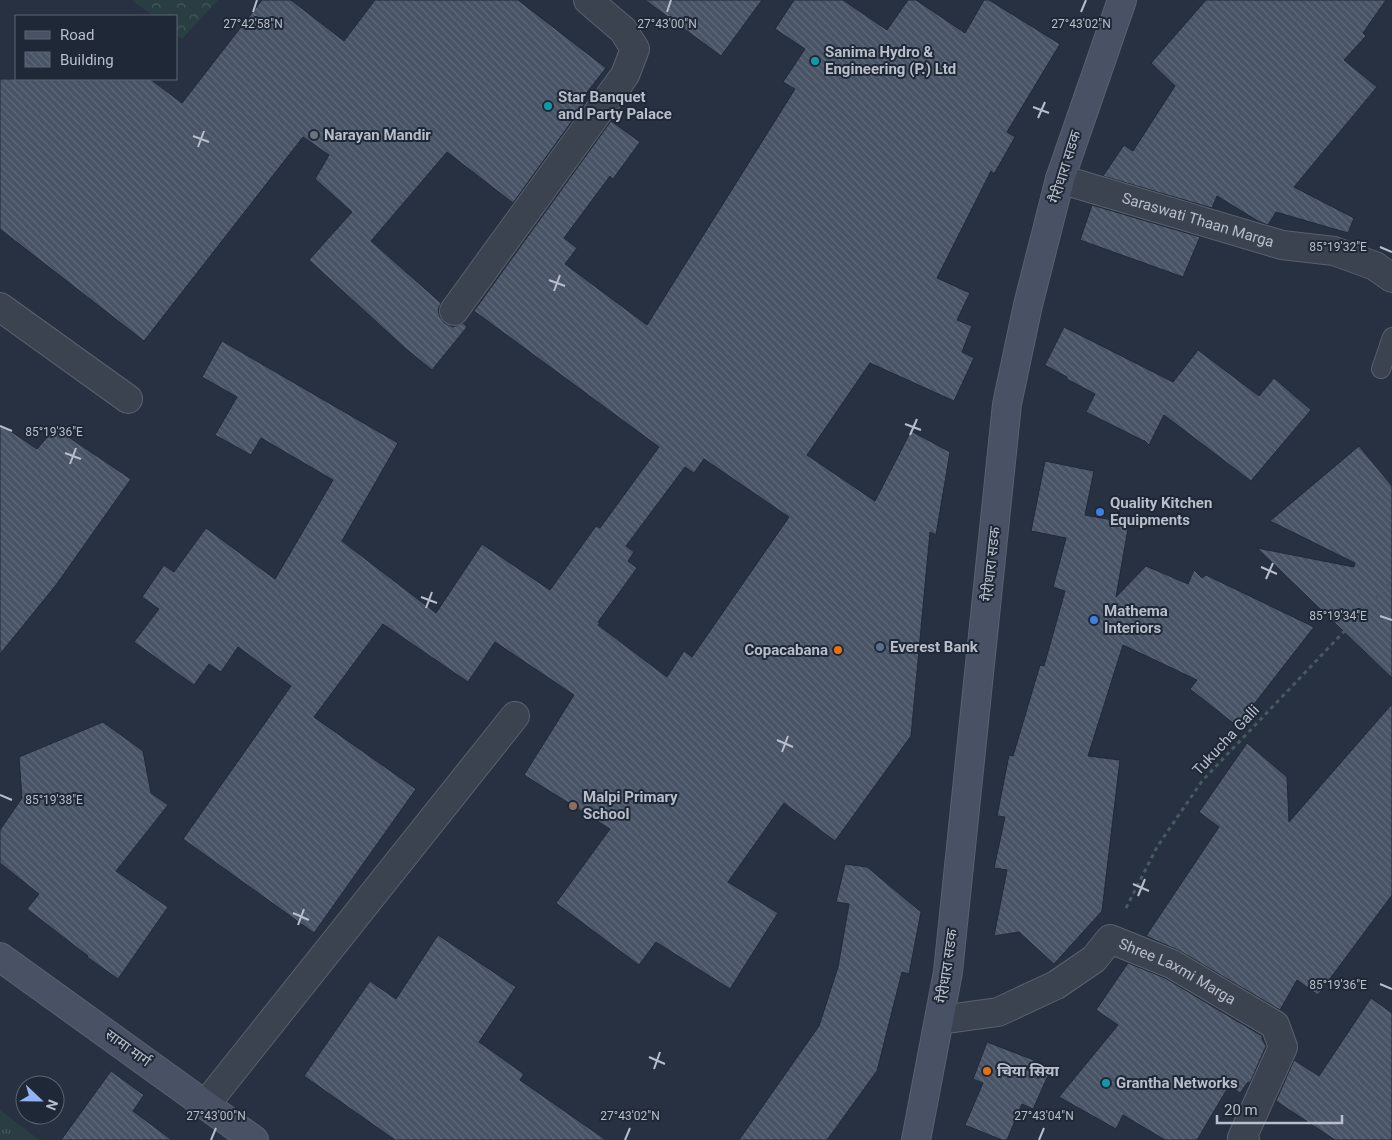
<svg xmlns="http://www.w3.org/2000/svg" width="1392" height="1140" font-family="Roboto,'Noto Sans Devanagari',sans-serif">
<style>
.grass{fill:url(#grass-tufts)}
.park{fill:url(#park-crowns)}
.building{fill:url(#building-back-hatch);stroke:#212a38;fill-rule:evenodd}
.lines{fill:none;stroke-linecap:round;stroke-linejoin:round}
.service-casing{stroke:#59616e;stroke-width:20}
.minor-casing{stroke:#59616e;stroke-width:30}
.secondary-casing{stroke:#59616e;stroke-width:30}
.path{stroke:#475b5f;stroke-width:3;stroke-dasharray:4 4;stroke-linecap:butt}
.service{stroke:#3b4351;stroke-width:18}
.minor{stroke:#3b4351;stroke-width:28}
.secondary{stroke:#495264;stroke-width:28}
.ticks{fill:none;stroke:#b8becb;stroke-width:2}
.culture-dot{fill:#0f9aa8;stroke:#1f2836;stroke-width:2}
.worship-dot{fill:#6b7280;stroke:#1f2836;stroke-width:2}
.shop-dot{fill:#3f7fe0;stroke:#1f2836;stroke-width:2}
.service-dot{fill:#5c6f8a;stroke:#1f2836;stroke-width:2}
.food-dot{fill:#e8710a;stroke:#1f2836;stroke-width:2}
.education-dot{fill:#8d6e63;stroke:#1f2836;stroke-width:2}
.labels{text-anchor:middle;stroke-width:4;stroke-linejoin:round;paint-order:stroke}
.poi-label{font-size:15px;font-weight:bold;fill:#b8becb;stroke:#1f2836;text-anchor:start}
.street-label{font-size:15px;fill:#b8becb;stroke:#1f2836}
.ticks-label{font-size:12px;text-anchor:middle;fill:#b8becb;stroke:#1f2836;stroke-width:4;stroke-linejoin:round;paint-order:stroke}
</style>
<defs>
<pattern id="grass-tufts" width="24" height="20" patternUnits="userSpaceOnUse" patternTransform="scale(1.25)"><rect width="24" height="20" fill="#293e42"/><path d="M3 7l-1-3M5 7V3M7 7l1-3M15 17l-1-3M17 17v-4M19 17l1-3" fill="none" stroke="#46585c"/></pattern>
<pattern id="park-crowns" width="20" height="18" patternUnits="userSpaceOnUse" patternTransform="scale(1.25)"><rect width="20" height="18" fill="#293e42"/><path d="M2 6a3 3 0 1 1 6 0M12 15a3 3 0 1 1 6 0" fill="none" stroke="#46585c"/></pattern>
<pattern id="building-back-hatch" width="6" height="6" patternUnits="userSpaceOnUse" patternTransform="scale(1.25)"><rect width="6" height="6" fill="#485365"/><path d="M-1 5l2 2M0 0l6 6M5-1l2 2" fill="none" stroke="#606a7a"/></pattern>
</defs>
<rect width="100%" height="100%" fill="#273141"/>
<path class="grass" d="M 0,1110 L 39,1140 L 0,1140 Z"/>
<path class="park" d="M 132,0 L 218,0 L 182,39 L 176,35 L 176,16 L 153,16 Z"/>
<path class="building" d="M 262,0 L 291,0 L 344,41 L 375,0 L 518,0 L 606,68 L 581,100 L 585,103 L 513,203 L 447,152 L 371,241 L 441,303 L 438,310 L 440,317 L 444,323 L 453,327 L 463,323 L 467,327 L 432,370 L 405,348 L 309,260 L 352,212 L 315,179 L 329,155 L 303,137 L 144,341 L 0,229 L 0,79 L 150,79 L 182,103 Z
M 645,0 L 762,0 L 721,56 Z
M 794,0 L 843,0 L 887,30 L 908,0 L 916,0 L 965,33 L 984,0 L 989,0 L 1060,44 L 1007,132 L 1015,137 L 994,174 L 991,171 L 937,278 L 970,293 L 957,320 L 972,326 L 962,352 L 974,358 L 954,401 L 870,363 L 807,455 L 875,501 L 911,431 L 950,452 L 936,535 L 930,532 L 911,736 L 835,841 L 784,803 L 728,882 L 778,913 L 730,989 L 656,942 L 639,965 L 556,903 L 610,829 L 524,775 L 574,695 L 495,642 L 468,682 L 383,624 L 314,717 L 416,789 L 314,933 L 183,839 L 291,686 L 238,647 L 221,672 L 209,664 L 194,685 L 134,642 L 159,609 L 142,597 L 164,565 L 174,572 L 206,528 L 275,579 L 333,480 L 261,438 L 251,455 L 215,435 L 237,397 L 202,377 L 222,341 L 398,443 L 342,541 L 436,613 L 482,544 L 550,590 L 596,526 L 600,528 L 659,447 L 474,311 L 611,121 L 640,142 L 613,179 L 610,176 L 564,238 L 577,248 L 565,264 L 647,325 L 795,89 L 783,82 L 805,49 L 775,29 ZM 704,459 L 789,517 L 692,657 L 684,651 L 667,677 L 598,625 L 600,623 L 598,622 L 637,568 L 628,561 L 634,552 L 626,546 L 685,467 L 694,473 Z
M 1206,0 L 1386,0 L 1363,33 L 1366,36 L 1344,60 L 1377,87 L 1294,187 L 1354,218 L 1348,233 L 1276,212 L 1268,225 L 1258,221 L 1217,196 L 1212,208 L 1103,176 L 1124,145 L 1133,151 L 1175,86 L 1151,63 Z
M 1092,205 L 1200,237 L 1183,277 L 1080,240 Z
M 1064,327 L 1173,382 L 1198,350 L 1259,396 L 1274,378 L 1311,410 L 1251,481 L 1164,415 L 1149,445 L 1144,440 L 1144,441 L 1086,412 L 1095,394 L 1067,379 L 1067,377 L 1045,365 Z
M 0,424 L 37,449 L 55,428 L 131,479 L 56,585 L 0,654 Z
M 1359,446 L 1392,486 L 1392,678 L 1257,548 L 1354,567 L 1355,563 L 1270,521 Z
M 1045,461 L 1094,471 L 1085,515 L 1129,523 L 1116,597 L 1146,566 L 1188,584 L 1194,570 L 1202,578 L 1206,575 L 1314,627 L 1237,726 L 1190,689 L 1197,680 L 1123,645 L 1088,756 L 1120,760 L 1102,911 L 1054,964 L 1019,932 L 994,936 L 1007,870 L 994,868 L 1005,817 L 997,816 L 1009,755 L 1013,756 L 1040,665 L 1044,666 L 1065,591 L 1053,587 L 1066,538 L 1031,531 Z
M 1392,704 L 1392,895 L 1318,995 L 1297,980 L 1280,1010 L 1180,951 L 1146,936 L 1219,827 L 1199,812 L 1247,743 L 1287,777 L 1289,822 Z
M 103,722 L 143,751 L 151,793 L 168,805 L 116,871 L 168,907 L 118,979 L 87,957 L 88,956 L 27,909 L 39,894 L 0,863 L 0,830 L 22,798 L 19,757 Z
M 845,864 L 867,867 L 921,912 L 909,974 L 902,972 L 877,1071 L 827,1140 L 739,1140 L 819,1026 L 838,967 L 849,904 L 836,902 Z
M 438,935 L 516,987 L 479,1042 L 524,1074 L 520,1080 L 606,1140 L 395,1140 L 304,1076 L 370,981 L 396,999 Z
M 1128,963 L 1165,978 L 1262,1036 L 1262,1039 L 1266,1046 L 1250,1083 L 1248,1082 L 1240,1093 L 1229,1086 L 1197,1140 L 1165,1140 L 1123,1115 L 1116,1129 L 1059,1097 L 1118,1025 L 1096,1010 Z
M 1371,998 L 1392,1013 L 1392,1140 L 1335,1140 L 1276,1101 L 1294,1060 L 1319,1076 Z
M 987,1042 L 1052,1067 L 1033,1109 L 1022,1104 L 1007,1140 L 1002,1140 L 965,1125 L 983,1083 L 973,1079 Z
M 111,1071 L 144,1095 L 133,1111 L 172,1140 L 61,1140 Z"/>
<g class="lines">
<g class="service-casing">
<path id="service" d="M 1381,369 L 1392,337"/>
</g>
<g class="minor-casing">
<g id="minor">
<path id="s1" d="M 1060,179 L 1282,245 L 1334,251 L 1375,266 L 1392,278"/>
<path d="M 0,307 L 128,399"/>
<path d="M 454,311 L 625,75 L 635,49 L 623,30 L 588,0"/>
<path id="s2" d="M 940,1020 L 998,1012 L 1056,985 L 1094,959 L 1110,939 L 1172,964 L 1275,1025 L 1283,1047 L 1242,1138 L 1245,1140"/>
<path d="M 206,1104 L 515,716"/>
</g>
</g>
<g class="secondary-casing">
<path id="secondary" d="M 0,957 L 254,1140
M 916,1140 L 948,972 L 1007,404 L 1028,305 L 1060,179 L 1122,0"/>
</g>
<path class="path" d="M 1126,908 L 1157,847 L 1202,781 L 1392,581"/>
<use href="#service" class="service"/>
<use href="#minor" class="minor"/>
<use href="#secondary" class="secondary"/>
</g>
<path class="ticks" d="M 253,12 L 257,0M 667,12 L 671,0M 1081,12 L 1086,0M 1033,107 L 1049,113M 1038,118 L 1045,102M 193,136 L 209,142M 198,147 L 204,131M 1380,247 L 1392,252M 549,280 L 565,286M 554,291 L 560,275M 905,424 L 921,430M 0,426 L 12,431M 910,435 L 917,419M 65,453 L 81,459M 70,464 L 76,448M 1261,567 L 1277,574M 1266,579 L 1273,563M 421,597 L 437,603M 426,608 L 432,592M 1380,616 L 1392,620M 777,740 L 793,747M 782,752 L 788,736M 0,795 L 12,800M 1133,884 L 1149,891M 1138,896 L 1145,879M 293,913 L 309,920M 298,925 L 304,909M 1380,984 L 1392,989M 649,1057 L 665,1064M 654,1069 L 660,1052M 211,1140 L 216,1128M 625,1140 L 630,1128M 1039,1140 L 1044,1128"/>
<g class="culture-dot">
<circle cx="815" cy="61" r="5"/>
<circle cx="548" cy="106" r="5"/>
<circle cx="1106" cy="1083" r="5"/>
</g>
<circle class="worship-dot" cx="314" cy="135" r="5"/>
<g class="shop-dot">
<circle cx="1100" cy="512" r="5"/>
<circle cx="1094" cy="620" r="5"/>
</g>
<circle class="service-dot" cx="880" cy="647" r="5"/>
<g class="food-dot">
<circle cx="838" cy="650" r="5"/>
<circle cx="987" cy="1071" r="5"/>
</g>
<circle class="education-dot" cx="573" cy="806" r="5"/>
<g class="labels">
<g class="poi-label">
<text x="825" y="57">Sanima Hydro &amp;<tspan x="825" dy="17">Engineering (P.) Ltd</tspan></text>
<text x="558" y="102">Star Banquet<tspan x="558" dy="17">and Party Palace</tspan></text>
<text x="324" y="140">Narayan Mandir</text>
<text x="1110" y="508">Quality Kitchen<tspan x="1110" dy="17">Equipments</tspan></text>
<text x="1104" y="616">Mathema<tspan x="1104" dy="17">Interiors</tspan></text>
<text x="890" y="652">Everest Bank</text>
<text x="828" y="655" text-anchor="end">Copacabana</text>
<text x="583" y="802">Malpi Primary<tspan x="583" dy="17">School</tspan></text>
<text x="997" y="1076">चिया सिया</text>
<text x="1116" y="1088">Grantha Networks</text>
</g>
<g class="street-label">
<text transform="translate(1065 167) rotate(-73)" y="5">गैरीधारा सडक</text>
<text dy="5" stroke="none"><textPath href="#s1" startOffset="144">Saraswati Thaan Marga</textPath></text>
<text transform="translate(991 564) rotate(-84)" y="5">गैरीधारा सडक</text>
<text transform="translate(1226 740) rotate(-47)" y="5">Tukucha Galli</text>
<text transform="translate(947 966) rotate(-82)" y="5">गैरीधारा सडक</text>
<text dy="5" stroke="none"><textPath href="#s2" startOffset="269">Shree Laxmi Marga</textPath></text>
<text transform="translate(128 1048) rotate(36)" y="5">सामा मार्ग</text>
</g>
</g>
<g class="ticks-label">
<text x="253" y="28">27°42'58"N</text>
<text x="667" y="28">27°43'00"N</text>
<text x="1081" y="28">27°43'02"N</text>
<text x="1338" y="251">85°19'32"E</text>
<text x="54" y="436">85°19'36"E</text>
<text x="1338" y="620">85°19'34"E</text>
<text x="54" y="804">85°19'38"E</text>
<text x="1338" y="989">85°19'36"E</text>
<text x="216" y="1120">27°43'00"N</text>
<text x="630" y="1120">27°43'02"N</text>
<text x="1044" y="1120">27°43'04"N</text>
</g>
<rect x="15" y="15" width="162" height="65" fill="#1f2836" stroke="#5c6472"/>
<rect x="25" y="31" width="25" height="8" fill="#495264" stroke="#5c6472"/>
<text x="60" y="40" font-size="15" fill="#b8becb">Road</text>
<rect x="25" y="52" width="25" height="15" fill="url(#building-back-hatch)" stroke="#5c6472"/>
<text x="60" y="65" font-size="15" fill="#b8becb">Building</text>
<g transform="translate(40 1100) rotate(112)"><circle r="24" fill="#1f2836" stroke="#5c6472"/>
<path d="M0-4L9 19L0 12L-9 19Z" fill="#91b4f7"/>
<text y="-8" font-size="14" font-weight="bold" text-anchor="middle" fill="#b8becb">N</text>
</g>
<path d="M1217 1115v8h125v-8" fill="none" stroke="#b8becb" stroke-width="2.5"/>
<text x="1224" y="1115" font-size="15" fill="#b8becb" stroke="#1f2836" stroke-width="4" paint-order="stroke">20 m</text>
</svg>
